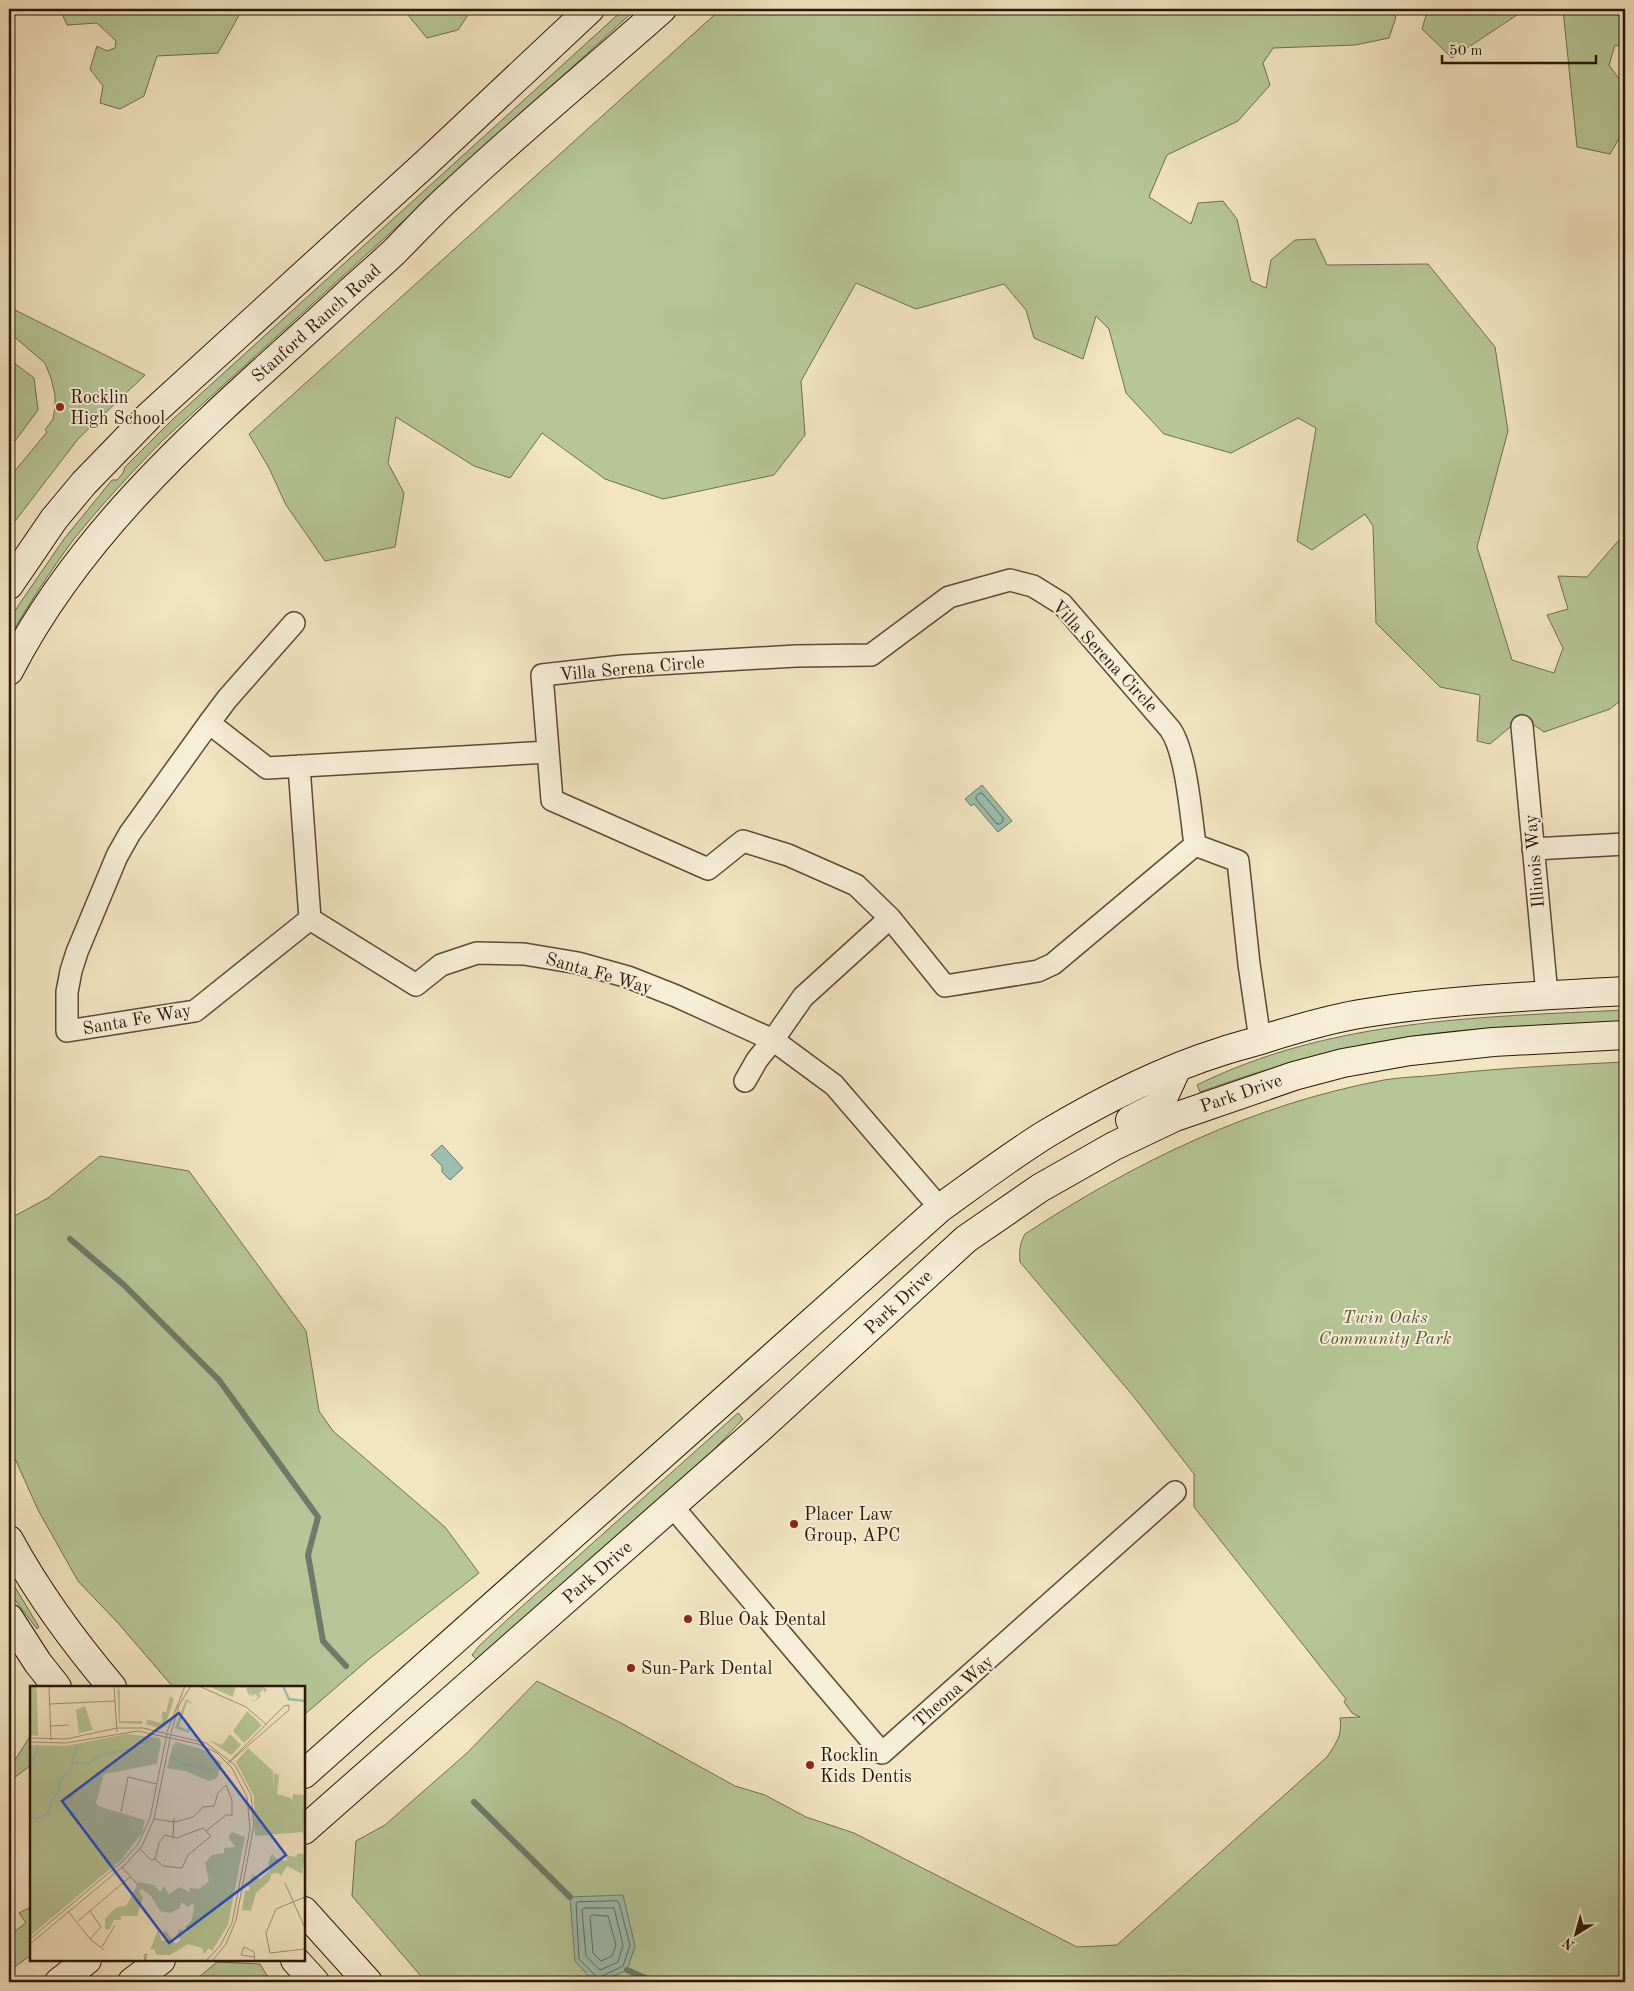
<svg xmlns="http://www.w3.org/2000/svg" width="1634" height="1991" font-family="'Old Standard TT',serif">
<style>
.green{fill:#b6c697;stroke:#706e50}
.water{fill:#9cbfaf;stroke:#6e7b6c}
.lines{fill:none;stroke-linecap:round;stroke-linejoin:round}
.shore{stroke:#636a5c;stroke-width:1}
.stream{stroke:#6e7b6c;stroke-width:6}
.street-casing{stroke:#5c4a36;stroke-width:24}
.secondary-casing{stroke:#2a1608;stroke-width:30}
.street{stroke:#f7eed7;stroke-width:21}
.secondary{stroke:#f7eed7;stroke-width:28}
.poi-dot{fill:#8f2418;stroke:#f7eed7;stroke-width:2}
.labels{text-anchor:middle;stroke-width:4;stroke-linejoin:round;paint-order:stroke}
.street-label{font-size:18px;fill:#2a1608;stroke:#f7eed7}
.poi-label{font-size:18px;fill:#2a1608;stroke:#f7eed7;text-anchor:start}
.park-label{font-size:18px;font-style:italic;fill:#5b543a;stroke:#f7eed7}
.inset-river{fill:none;stroke:#9cbfaf;stroke-width:2.5}
.inset-road{fill:none;stroke:#a29278;stroke-width:1}
.view{fill:#1d4ed8;fill-opacity:0.15;stroke:#1d4ed8;stroke-width:2.5}
.inset-edge{fill:none;stroke:#2a1608;stroke-width:2.5}
</style>
<rect width="100%" height="100%" fill="#f2e5c2"/>
<filter id="stains"><feTurbulence type="fractalNoise" baseFrequency=".004" numOctaves="4"/><feColorMatrix values="0 0 0 0 .2 0 0 0 0 .09 0 0 0 0 .02 0 0 0 .5 -.17"/></filter>
<radialGradient id="worn" r=".72"><stop offset=".6" stop-color="#630" stop-opacity="0"/><stop offset="1" stop-color="#630" stop-opacity=".3"/></radialGradient>
<path class="green" d="M 60,9 L 242,9 L 242,10 L 218,53 L 157,56 L 144,96 L 120,109 L 100,103 L 103,86 L 90,69 L 97,46 L 107,51 L 115,48 L 116,41 L 97,23 L 67,25 Z
M 403,9 L 472,9 L 458,30 L 427,38 Z
M 624,9 L 636,9 L 163,440 C 132,472 102,504 74,539 C 50,571 29,604 9,638 L 9,621 L 18,606 L 64,539 L 112,480 L 117,480 L 123,473 L 125,467 L 172,420 Z
M 721,9 L 1387,9 L 1396,17 L 1389,38 L 1355,45 L 1273,48 L 1263,63 L 1270,85 L 1238,121 L 1167,155 L 1149,197 L 1191,224 L 1198,203 L 1223,201 L 1237,219 L 1251,281 L 1266,288 L 1271,260 L 1295,240 L 1315,239 L 1327,265 L 1428,264 L 1495,347 L 1508,431 L 1477,547 L 1512,660 L 1554,673 L 1563,648 L 1547,615 L 1568,609 L 1558,576 L 1587,577 L 1625,533 L 1625,697 L 1610,709 L 1544,732 L 1522,717 L 1490,744 L 1477,741 L 1480,695 L 1440,687 L 1376,623 L 1373,526 L 1365,514 L 1312,550 L 1297,541 L 1316,428 L 1298,418 L 1231,453 L 1164,434 L 1126,393 L 1109,329 L 1096,316 L 1083,359 L 1034,338 L 1026,310 L 1004,284 L 916,309 L 856,283 L 801,381 L 805,435 L 774,475 L 663,499 L 605,479 L 542,433 L 510,478 L 474,466 L 396,417 L 388,463 L 404,493 L 395,547 L 325,561 L 286,505 L 269,468 L 249,434 Z
M 1428,9 L 1524,9 L 1523,11 L 1452,58 L 1422,29 Z
M 1563,9 L 1625,9 L 1625,47 L 1615,45 L 1609,65 L 1625,87 L 1625,128 L 1610,154 L 1577,147 Z
M 9,307 L 145,375 L 78,439 L 9,529 L 9,478 L 47,432 L 45,430 L 53,419 L 55,408 L 55,395 L 51,378 L 45,363 L 11,334 L 9,337 Z
M 9,359 L 34,378 L 38,410 L 9,449 Z
M 1625,1010 L 1625,1022 C 1557,1025 1488,1026 1421,1035 C 1345,1046 1272,1066 1200,1092 L 1197,1085 C 1330,1019 1481,1017 1625,1010 Z
M 1625,1062 L 1625,1982 L 426,1982 L 352,1896 L 356,1841 L 385,1825 L 467,1753 L 537,1681 L 621,1723 L 735,1786 L 765,1795 L 806,1817 L 854,1833 L 1077,1947 L 1117,1945 L 1327,1757 C 1336,1743 1343,1735 1340,1718 L 1360,1717 L 1352,1713 L 1344,1702 L 1346,1699 L 1194,1507 L 1194,1474 L 1134,1397 L 1020,1262 C 1019,1251 1020,1243 1025,1234 C 1137,1161 1252,1105 1384,1080 C 1401,1077 1419,1077 1437,1075 C 1499,1068 1562,1065 1625,1062 Z
M 100,1156 L 189,1171 L 306,1331 L 319,1411 L 333,1431 L 445,1527 L 479,1573 L 369,1659 L 304,1715 L 304,1687 L 173,1687 L 118,1623 L 78,1581 L 38,1510 L 9,1445 L 9,1219 L 48,1198 Z
M 738,1413 L 743,1419 L 701,1463 L 478,1661 L 472,1655 L 479,1646 L 509,1618 Z
M 9,1577 L 39,1627 L 37,1629 L 9,1592 Z
M 31,1735 L 31,1765 L 9,1782 L 9,1769 Z
M 31,1907 L 31,1955 L 9,1971 L 9,1932 L 11,1934 L 26,1923 L 19,1913 Z
M 217,1962 L 260,1964 L 271,1982 L 193,1982 Z"/>
<path class="water" d="M 982,785 L 1012,821 L 998,832 L 974,804 L 971,806 L 965,799 Z
M 442,1145 L 463,1168 L 450,1180 L 442,1172 L 442,1166 L 431,1155 Z
M 623,1895 L 635,1946 L 627,1970 L 599,1982 L 594,1982 L 575,1961 L 570,1897 Z"/>
<g class="lines">
<path class="shore" d="M 980,793 L 983,794 L 1003,818 L 1003,821 L 1000,824 L 997,824 L 976,799 L 976,797 Z
M 617,1901 L 619,1903 L 630,1945 L 623,1966 L 598,1978 L 579,1959 L 576,1903 L 578,1902 Z
M 585,1908 L 614,1908 L 623,1945 L 618,1962 L 600,1970 L 586,1956 L 582,1910 Z
M 593,1915 L 608,1916 L 616,1945 L 612,1956 L 601,1961 L 593,1953 L 590,1917 Z"/>
<path class="stream" d="M 70,1239 L 124,1285 L 219,1380 L 318,1517 L 308,1555 L 323,1641 L 346,1666
M 474,1802 L 570,1897
M 627,1970 L 655,1982"/>
<g class="street-casing">
<path id="street" d="M 1010,580 L 1033,586 L 1062,604 L 1170,729 C 1186,751 1191,815 1195,845 L 1053,964 L 1038,971 L 945,986 L 890,918 L 856,885 L 788,855 L 743,841 L 708,869 L 552,800 L 542,675 L 623,666 L 796,656 L 871,655 L 949,597 Z
M 209,723 L 227,699 L 294,623
M 1522,726 L 1547,995
M 548,752 L 267,768 L 209,723 L 130,833 L 117,856 L 77,952 L 71,971 L 67,992 L 67,1031 L 195,1011 L 310,919 L 416,985 L 441,965 L 477,953 L 524,954 L 578,963 L 628,977 L 676,996 L 773,1040 L 834,1085 L 940,1208
M 299,766 L 310,919
M 1195,845 L 1238,861 L 1249,964 L 1260,1040
M 1533,849 L 1625,844
M 745,1081 L 757,1060 L 773,1040 L 803,997 L 890,918
M 672,1506 L 882,1753 L 1175,1492"/>
</g>
<g class="secondary-casing">
<path id="secondary" d="M 9,585 L 54,519 L 84,483 L 150,415 L 425,164 L 590,9
M 9,671 C 86,520 219,412 342,299 C 359,283 377,268 394,252 C 413,233 431,213 451,195 C 519,131 592,71 662,9
M 1130,1120 L 1160,1105 L 1177,1068
M 9,1540 C 38,1593 73,1641 112,1687
M 9,1618 L 38,1663 L 57,1687
M 304,1774 L 940,1208 C 975,1183 1009,1157 1046,1134 C 1101,1101 1162,1070 1223,1051 C 1238,1046 1252,1043 1267,1038 C 1299,1028 1332,1018 1366,1013 C 1451,999 1539,996 1625,991
M 304,1830 L 758,1430 L 966,1239 L 1040,1188 L 1114,1146 L 1175,1117 L 1294,1076 L 1343,1063 L 1410,1051 L 1493,1042 L 1625,1035
M 304,1911 L 368,1982
M 295,1960 L 315,1982
M 59,1982 L 87,1960
M 132,1982 L 161,1960"/>
</g>
<use href="#street" class="street"/>
<use href="#secondary" class="secondary"/>
</g>
<g class="poi-dot">
<circle cx="60" cy="407" r="5"/>
<circle cx="794" cy="1524" r="5"/>
<circle cx="688" cy="1619" r="5"/>
<circle cx="631" cy="1668" r="5"/>
<circle cx="810" cy="1765" r="5"/>
</g>
<g class="labels">
<g class="street-label">
<text transform="translate(316 323) rotate(-42)" y="6">Stanford Ranch Road</text>
<text transform="translate(1105 656) rotate(47)" y="6">Villa Serena Circle</text>
<text transform="translate(632 668) rotate(-5)" y="6">Villa Serena Circle</text>
<text transform="translate(1534 861) rotate(-95)" y="6">Illinois Way</text>
<text transform="translate(599 973) rotate(16)" y="6">Santa Fe Way</text>
<text transform="translate(137 1019) rotate(-10)" y="6">Santa Fe Way</text>
<text transform="translate(1241 1093) rotate(-19)" y="6">Park Drive</text>
<text transform="translate(898 1302) rotate(-43)" y="6">Park Drive</text>
<text transform="translate(597 1572) rotate(-41)" y="6">Park Drive</text>
<text transform="translate(953 1691) rotate(-41)" y="6">Theona Way</text>
</g>
<g class="poi-label">
<text x="70" y="403">Rocklin<tspan x="70" dy="21">High School</tspan></text>
<text x="804" y="1520">Placer Law<tspan x="804" dy="21">Group, APC</tspan></text>
<text x="698" y="1625">Blue Oak Dental</text>
<text x="641" y="1674">Sun-Park Dental</text>
<text x="820" y="1761">Rocklin<tspan x="820" dy="21">Kids Dentis</tspan></text>
</g>
<g class="park-label">
<text x="1385" y="1323">Twin Oaks<tspan x="1385" dy="21">Community Park</tspan></text>
</g>
</g>
<g transform="translate(30 1686)">
<rect width="275" height="275" fill="#f2e5c2"/>
<path d="M 0,0 L 6,0 L 7,7 L 8,50 L 0,49 ZM 87,0 L 90,5 L 90,35 L 112,35 L 112,38 L 89,37 ZM 178,0 L 182,1 L 206,0 L 203,11 ZM 212,0 L 233,0 L 237,4 L 234,7 L 233,2 L 231,7 L 228,6 L 231,10 L 224,16 L 221,13 L 225,15 L 228,10 L 224,8 L 222,11 L 221,7 L 220,8 L 221,9 L 219,10 L 216,1 L 211,2 ZM 140,10 L 144,13 L 135,40 L 131,43 L 116,38 L 118,34 L 132,37 L 132,26 L 136,26 ZM 156,13 L 163,18 L 157,16 L 149,40 L 157,44 L 160,36 L 159,47 L 145,42 ZM 55,20 L 63,44 L 49,47 L 46,24 ZM 217,25 L 232,39 L 214,57 L 203,45 ZM 97,48 L 129,52 L 131,56 L 127,78 L 74,88 L 66,117 L 68,120 L 115,134 L 112,147 L 92,173 L 0,250 L 0,59 L 35,60 ZM 200,48 L 211,59 L 201,69 L 179,54 L 192,59 ZM 146,56 L 172,63 L 192,77 L 187,92 L 179,95 L 155,85 L 137,82 L 143,59 ZM 218,62 L 243,85 L 244,105 L 244,87 L 249,89 L 247,108 L 261,112 L 262,116 L 263,108 L 275,109 L 275,156 L 273,146 L 225,150 L 224,110 L 206,76 ZM 202,146 L 215,151 L 198,239 L 182,265 L 179,262 L 174,268 L 172,262 L 158,258 L 140,269 L 127,269 L 124,263 L 120,264 L 128,244 L 132,255 L 138,253 L 133,248 L 135,244 L 146,258 L 151,253 L 146,250 L 149,243 L 158,247 L 155,241 L 162,234 L 164,221 L 163,217 L 158,221 L 151,216 L 150,222 L 140,227 L 130,225 L 121,210 L 112,203 L 109,205 L 113,212 L 107,230 L 91,230 L 91,234 L 84,234 L 79,244 L 75,243 L 75,232 L 87,221 L 96,220 L 109,196 L 124,199 L 130,206 L 134,200 L 139,209 L 149,201 L 160,206 L 159,202 L 169,203 L 179,195 L 175,177 L 182,169 L 194,167 L 194,162 L 205,161 L 198,151 ZM 268,167 L 275,169 L 272,188 L 257,180 L 251,190 L 248,187 L 241,188 L 240,194 L 226,207 L 221,225 L 212,224 L 215,205 L 220,204 L 218,198 L 223,189 L 230,193 L 240,184 L 238,177 L 242,168 L 246,172 L 257,175 L 256,169 L 266,171 Z" fill="#b6c697"/>
<path class="inset-river" d="M 253,0 L 259,13 L 275,15M 141,68 L 151,78 L 184,84M 42,77 L 47,60M 0,80 L 8,61M 0,129 L 6,133 L 19,127 L 21,115 L 30,103 L 29,95 L 40,85 L 42,77 L 60,77 L 68,70 L 105,62"/>
<path class="inset-road" d="M 19,0 L 21,54M 84,0 L 87,46M 169,0 L 216,21 L 237,39M 20,18 L 85,15M 259,19 L 259,24 L 198,77 L 254,20 ZM 21,40 L 39,39M 137,46 L 155,0M 141,47 L 149,19 L 161,0M 0,52 L 36,53 L 87,42 L 113,42 L 176,57 L 205,79 L 221,109 L 224,139 L 206,234 L 196,258 L 182,275M 0,56 L 36,57 L 108,45 L 168,58 L 187,67 L 202,82 L 217,111 L 220,143 L 202,237 L 190,260 L 176,275M 91,126 L 98,91 L 127,98M 124,133 L 145,136 L 163,131 L 173,121 L 184,120 L 188,107 L 196,99 L 202,114 L 202,129 L 196,129 L 176,145M 173,142 L 181,150 L 158,169 L 152,182 L 133,180 L 125,173 L 129,157 L 135,149 L 147,152 ZM 143,151 L 144,132M 110,163 L 121,174 L 125,173M 92,181 L 108,199M 255,197 L 275,242M 275,211 L 246,223 L 236,247 L 240,267 L 275,263M 38,225 L 60,253 L 74,264M 48,235 L 100,191M 0,253 L 93,175 L 108,158 L 120,132 L 137,48M 60,253 L 71,241 L 60,225M 0,258 L 96,178 L 112,160 L 124,133 L 141,48M 72,261 L 85,239M 225,271 L 211,269 L 214,261 L 224,266 L 225,275M 115,275 L 117,268 L 114,269 L 115,274"/>
<path class="view" d="M 149,27 L 256,169 L 139,257 L 32,115 Z"/>
<rect width="275" height="275" class="inset-edge"/>
</g>
<rect width="1634" height="1991" fill="none" stroke="#f2e5c2" stroke-width="30"/>
<rect x="10" y="10" width="1614" height="1971" fill="none" stroke="#2a1608" stroke-width="2.5"/>
<rect x="15" y="15" width="1604" height="1961" fill="none" stroke="#2a1608"/>
<g transform="translate(1576 1934) rotate(217)" stroke="#f7eed7" stroke-width="4" paint-order="stroke">
<path d="M0-4L9 19L0 12L-9 19Z" fill="#2a1608"/>
<text y="-8" font-size="14" font-weight="bold" text-anchor="middle" fill="#2a1608">N</text>
</g>
<path d="M1442 55v8h154v-8" fill="none" stroke="#2a1608" stroke-width="2.5"/>
<text x="1449" y="55" font-size="15" fill="#2a1608" stroke="#f7eed7" stroke-width="4" paint-order="stroke">50 m</text>
<rect width="100%" height="100%" filter="url(#stains)"/>
<rect width="100%" height="100%" fill="url(#worn)"/>
</svg>
